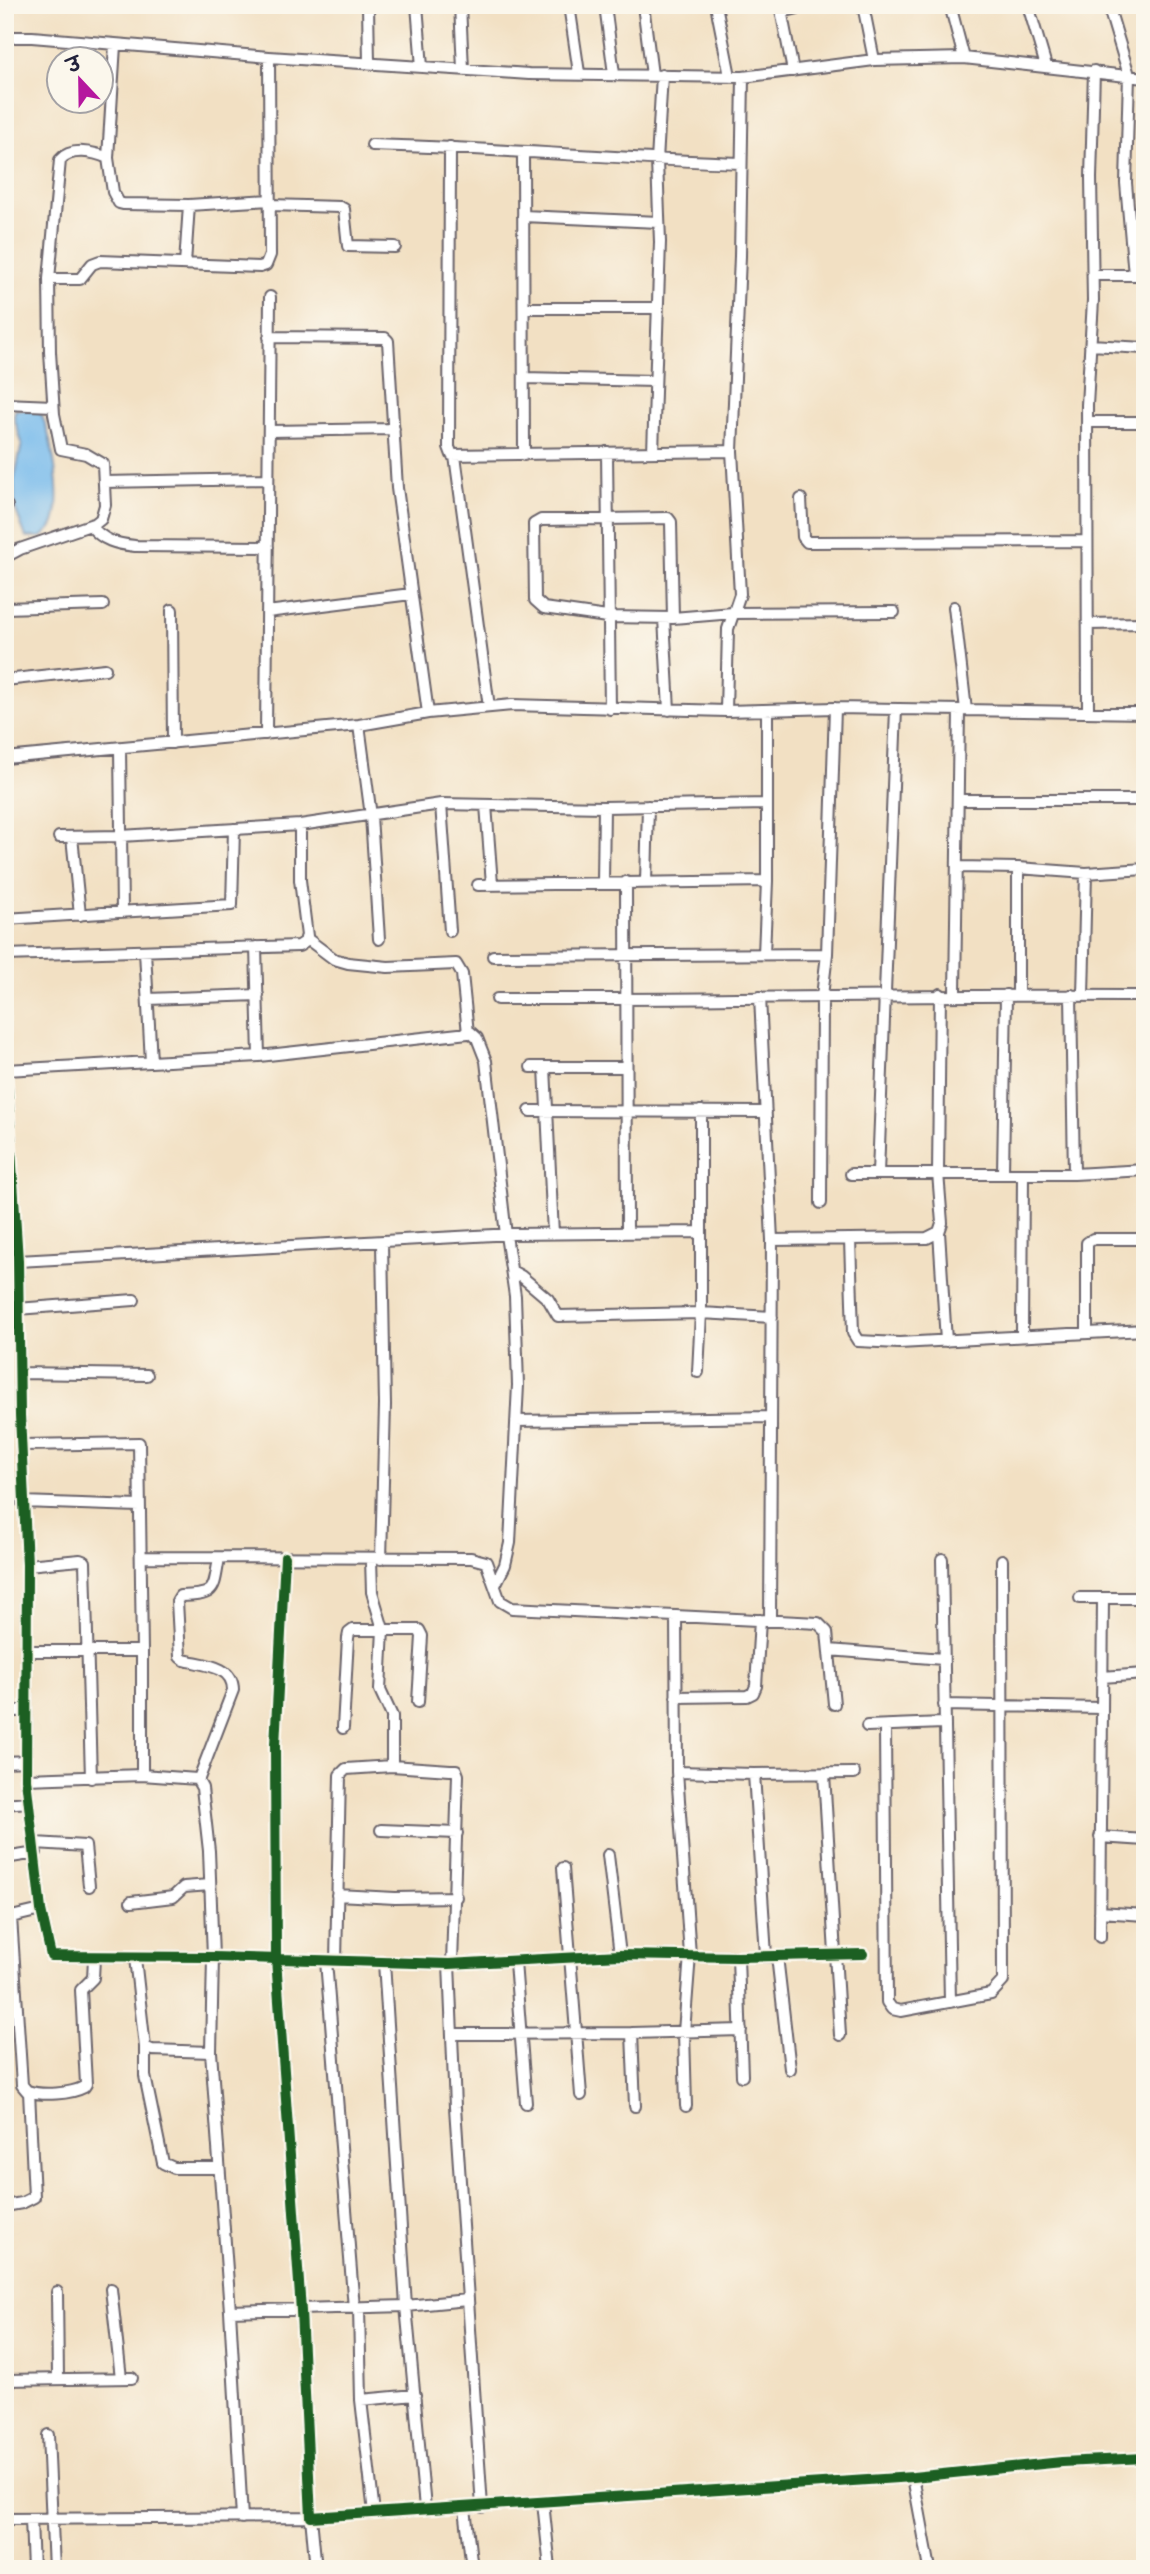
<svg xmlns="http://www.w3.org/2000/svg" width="1150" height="2574" font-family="'Indie Flower','Playpen Sans Deva',sans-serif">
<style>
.water{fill:#76baec;stroke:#4c6e94;stroke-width:2}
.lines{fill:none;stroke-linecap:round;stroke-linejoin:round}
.street-casing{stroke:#6b646b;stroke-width:14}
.street{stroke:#fff;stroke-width:10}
.cycleway-casing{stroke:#fbf7ec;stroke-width:15}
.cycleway{stroke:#1b5e20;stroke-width:10}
</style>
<rect width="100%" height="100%" fill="#fbf7ec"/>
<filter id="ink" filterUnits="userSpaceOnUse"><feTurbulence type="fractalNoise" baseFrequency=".0143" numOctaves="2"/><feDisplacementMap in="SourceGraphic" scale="14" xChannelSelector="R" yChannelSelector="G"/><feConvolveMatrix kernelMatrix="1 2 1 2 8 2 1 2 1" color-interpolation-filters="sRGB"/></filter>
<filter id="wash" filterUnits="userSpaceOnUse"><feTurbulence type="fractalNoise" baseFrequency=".00686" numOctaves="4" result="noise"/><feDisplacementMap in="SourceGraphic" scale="28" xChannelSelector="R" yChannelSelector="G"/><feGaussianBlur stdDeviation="1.57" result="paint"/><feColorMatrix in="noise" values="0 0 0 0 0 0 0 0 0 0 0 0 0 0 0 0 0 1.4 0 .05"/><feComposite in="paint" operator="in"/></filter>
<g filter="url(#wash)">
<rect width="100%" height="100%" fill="#f2e0c3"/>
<path class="water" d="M 15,410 L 39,410 C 52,434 64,499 53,525 C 51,529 45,534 42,537 L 26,537 L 15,508 L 14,481 L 22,443 L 14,418 Z"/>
</g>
<g filter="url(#ink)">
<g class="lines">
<g class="street-casing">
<path id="street" d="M 368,5 L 369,63
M 417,5 L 422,67
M 460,5 L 463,69
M 569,5 L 579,73
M 605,5 L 614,74
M 643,5 L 652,75
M 716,5 L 730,76
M 780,5 L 793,71
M 863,5 L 874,60
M 950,5 L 964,58
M 1028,5 L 1046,66
M 1108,5 L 1129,75 L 1126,183 L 1134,275
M 782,12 L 810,5
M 5,37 L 32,37 L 269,57 L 529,74 L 743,77 L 874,60 L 964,58 L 1145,78
M 372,145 C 496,148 618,159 741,163
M 450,147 L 449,447 L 452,455 L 732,451
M 523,152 L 524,455
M 108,158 L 115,45
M 270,205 L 340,207 L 344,209 L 348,246 L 395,247
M 523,216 L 659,222
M 185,264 L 189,205
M 1093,275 L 1145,275
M 49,279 L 80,279 L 92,264 L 100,261 L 260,267 L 266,265 L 270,255 L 269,57
M 524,308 L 657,308
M 269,337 L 385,338 L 388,341 L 397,488 L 428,713
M 1090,345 L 1145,348
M 524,378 L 655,381
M 5,404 L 53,406
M 1087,422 L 1145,422
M 270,431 L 394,429
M 607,452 L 610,709
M 653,452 L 660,242 L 657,161 L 662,75
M 455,456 L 489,707
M 104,482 L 268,479
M 801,499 L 803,537 L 807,542 L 1087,541
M 5,506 L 7,506
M 90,525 C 103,541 116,544 135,546 L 268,547
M 5,557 L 20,549 L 96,523 L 101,519 L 105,505 L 103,464 L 86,454 L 61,449 L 54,414 L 50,352 L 49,279 L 60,160 C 71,147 94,152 108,158 L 113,192 L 119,203 L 123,204 L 189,205 L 270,200
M 954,607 L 966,710
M 5,608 L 103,605
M 172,610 L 173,743
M 267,612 L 411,594
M 664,618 L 669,710
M 673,618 L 671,522 L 668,518 L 541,520 L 534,524 L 535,600 L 544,608 L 607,617 L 673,618 L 733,613 L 894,612
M 1088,624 L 1145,623
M 5,680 L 105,669
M 726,711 L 728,629 L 740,594 L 732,451 L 740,256 L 743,77
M 1088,712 L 1087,405 L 1093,300 L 1091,178 L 1094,71
M 359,725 L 371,816 L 379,939
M 266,734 L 270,297
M 120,748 L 122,912
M 5,758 L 359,725 L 428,713 L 512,705 L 726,711 L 835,708 L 1145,713
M 958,800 L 1145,800
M 441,804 L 450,931
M 486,805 L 492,884
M 59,837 L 121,836 L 300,825 L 441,804 L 604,807 L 767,804
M 72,837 L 80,915
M 957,867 L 1018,868 L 1086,873 L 1145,869
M 603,882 L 604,807
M 626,882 L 627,1233
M 646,882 L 648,806
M 478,885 L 767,881
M 5,919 L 232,905 L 234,829
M 256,947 L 259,1056
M 145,951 L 151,1062
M 764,954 L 767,881 L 767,710
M 5,955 L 299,946 L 305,942 L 307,936 L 300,880 L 300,825
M 493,956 L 827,954
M 955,994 L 959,710
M 1018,995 L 1018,868
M 1071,995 L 1074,1174
M 1083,995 L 1086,873
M 760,997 L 772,1240 L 770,1620
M 148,999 L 258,995
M 497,999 C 713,1000 929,994 1145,996
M 5,1008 L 6,1070 L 18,1261 L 20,1415 L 27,1565 L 26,1779 L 41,1910 L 51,1956 L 213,1957 L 449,1964 L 620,1955 L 738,1957 L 863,1954
M 468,1030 L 477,1038 L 486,1061 L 506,1235 L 515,1296 L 518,1385 L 510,1543 L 505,1565 L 495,1585
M 531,1067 L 625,1067
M 545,1067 L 553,1234
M 6,1070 L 259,1056 L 468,1033 L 462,974 L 456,964 L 388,967 L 348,963 L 334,959 L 306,938
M 530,1111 L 766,1112
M 878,1173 L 896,709
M 1003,1173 L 1006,995
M 851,1174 L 1074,1174 L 1145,1170
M 821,1203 L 822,996 L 827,954 L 835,708
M 939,1232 L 946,1341
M 772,1240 L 927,1238 L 939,1232 L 942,1223 L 938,1173 L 940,994
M 850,1240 L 853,1333 L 858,1341 L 899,1343 L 1145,1330
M 18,1261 L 512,1234 L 701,1232
M 512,1271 L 521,1276 L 548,1299 L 558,1316 L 701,1313 L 772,1317
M 17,1309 L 134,1300
M 1087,1333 L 1087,1243 L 1093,1239 L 1145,1239
M 1022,1335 L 1023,1174
M 698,1372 L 701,1313 L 701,1111
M 20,1373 L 147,1375
M 5,1415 L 20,1415
M 516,1421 L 771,1417
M 22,1445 L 139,1443 L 142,1651 L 27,1651
M 22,1502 L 139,1506
M 141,1557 L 471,1558 L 486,1562 L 500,1601 L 512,1608 L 818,1623 L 827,1632 L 834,1704
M 285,1557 L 275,1745 L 276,1959 L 301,2311 L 311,2517 L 913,2477 L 1062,2462 L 1145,2458
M 371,1559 L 372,1592 L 383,1629 L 380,1690 L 392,1716 L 392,1766
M 381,1559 L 385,1405 L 382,1243
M 942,1559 L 950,2002
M 27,1565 L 80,1560 L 85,1562 L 91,1778
M 1080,1598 L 1145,1598
M 676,1616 L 677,1772 L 690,1955 L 684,2032 L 686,2106
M 829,1650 L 943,1659
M 142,1651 L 142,1775
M 1102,1677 L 1145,1674
M 676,1697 L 747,1696 L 753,1693 L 756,1686 L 760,1620
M 944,1705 L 1102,1708
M 5,1712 L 26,1710
M 867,1726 L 943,1723
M 885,1726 L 887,2002 L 892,2009 L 901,2011 L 991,1994 L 1003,1981 L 1002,1560
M 343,1728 L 348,1638 L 349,1633 L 353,1630 L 419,1630 L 422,1636 L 418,1702
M 5,1762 L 26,1761
M 677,1772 L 754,1774 L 854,1773
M 754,1774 L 766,1955
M 824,1774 L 840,2035
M 26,1779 L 142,1775 L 197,1779 L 202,1788 L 209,1851 L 213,1957 L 211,2052 L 230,2311 L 242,2518
M 198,1781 L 233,1690 C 233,1665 203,1665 184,1660 L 180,1657 L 177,1601 L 180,1596 C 217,1595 213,1591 219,1558
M 5,1804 L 27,1802
M 381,1830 L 457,1833
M 1100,1837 L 1145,1840
M 35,1843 L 85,1846 L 89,1886
M 608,1855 L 620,1955
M 5,1858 L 36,1853
M 563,1868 L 581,2095
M 337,1895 L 395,1898 L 456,1897
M 131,1902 L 173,1897 L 184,1887 L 210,1885
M 1100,1912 L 1145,1915
M 11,1917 L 22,2085 L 27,2091 C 42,2096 71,2094 84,2087 L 86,2084 L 81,1990 L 93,1978 L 94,1958
M 7,1918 L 41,1910
M 1100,1937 L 1103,1598
M 777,1956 L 790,2069
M 738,1957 L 742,2076
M 135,1958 L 145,2047 L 152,2050 L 211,2052
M 326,1961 L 354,2308
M 336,1961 L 340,1775 L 346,1769 L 392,1766 L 450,1770 L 456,1770 L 458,1775 L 452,1964
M 384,1962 L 406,2306 L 425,2508
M 515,1962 L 526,2103
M 449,1964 L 455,2107 L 482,2507
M 632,2033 L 635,2106
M 452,2034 L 632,2033 L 741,2030
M 145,2047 L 145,2076 L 163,2163 L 174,2168 L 219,2168
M 5,2206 L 22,2203 L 34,2197 L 29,2092
M 111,2289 L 121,2378
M 57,2292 L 58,2378
M 359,2308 L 361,2400 L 374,2513
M 230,2311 L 406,2306 L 467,2300
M 5,2380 L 132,2378
M 361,2400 L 415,2395
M 48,2435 L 54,2569
M 913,2477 L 930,2569
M 543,2502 L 550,2569
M 465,2508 L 472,2569
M 5,2519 L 311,2517 L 316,2569
M 31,2519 L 33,2569"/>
</g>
<use href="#street" class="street"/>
<g class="cycleway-casing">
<path id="cycleway" d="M 5,1008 L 6,1070 L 18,1261 L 20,1415 L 27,1565 L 26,1779 L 41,1910 L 51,1956 L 213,1957 L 449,1964 L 620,1955 L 738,1957 L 863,1954
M 285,1557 L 275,1745 L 276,1959 L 301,2311 L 311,2517 L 913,2477 L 1062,2462 L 1145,2458"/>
</g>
<use href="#cycleway" class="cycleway"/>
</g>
</g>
<rect width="1150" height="2574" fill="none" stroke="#fbf7ec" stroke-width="28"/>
<g transform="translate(80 80) rotate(338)"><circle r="33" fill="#fbf7ec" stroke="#a4a2a5" stroke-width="2"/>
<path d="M0-5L12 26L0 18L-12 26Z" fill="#b5179e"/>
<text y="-10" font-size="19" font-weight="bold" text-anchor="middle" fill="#22223b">उ</text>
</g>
</svg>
